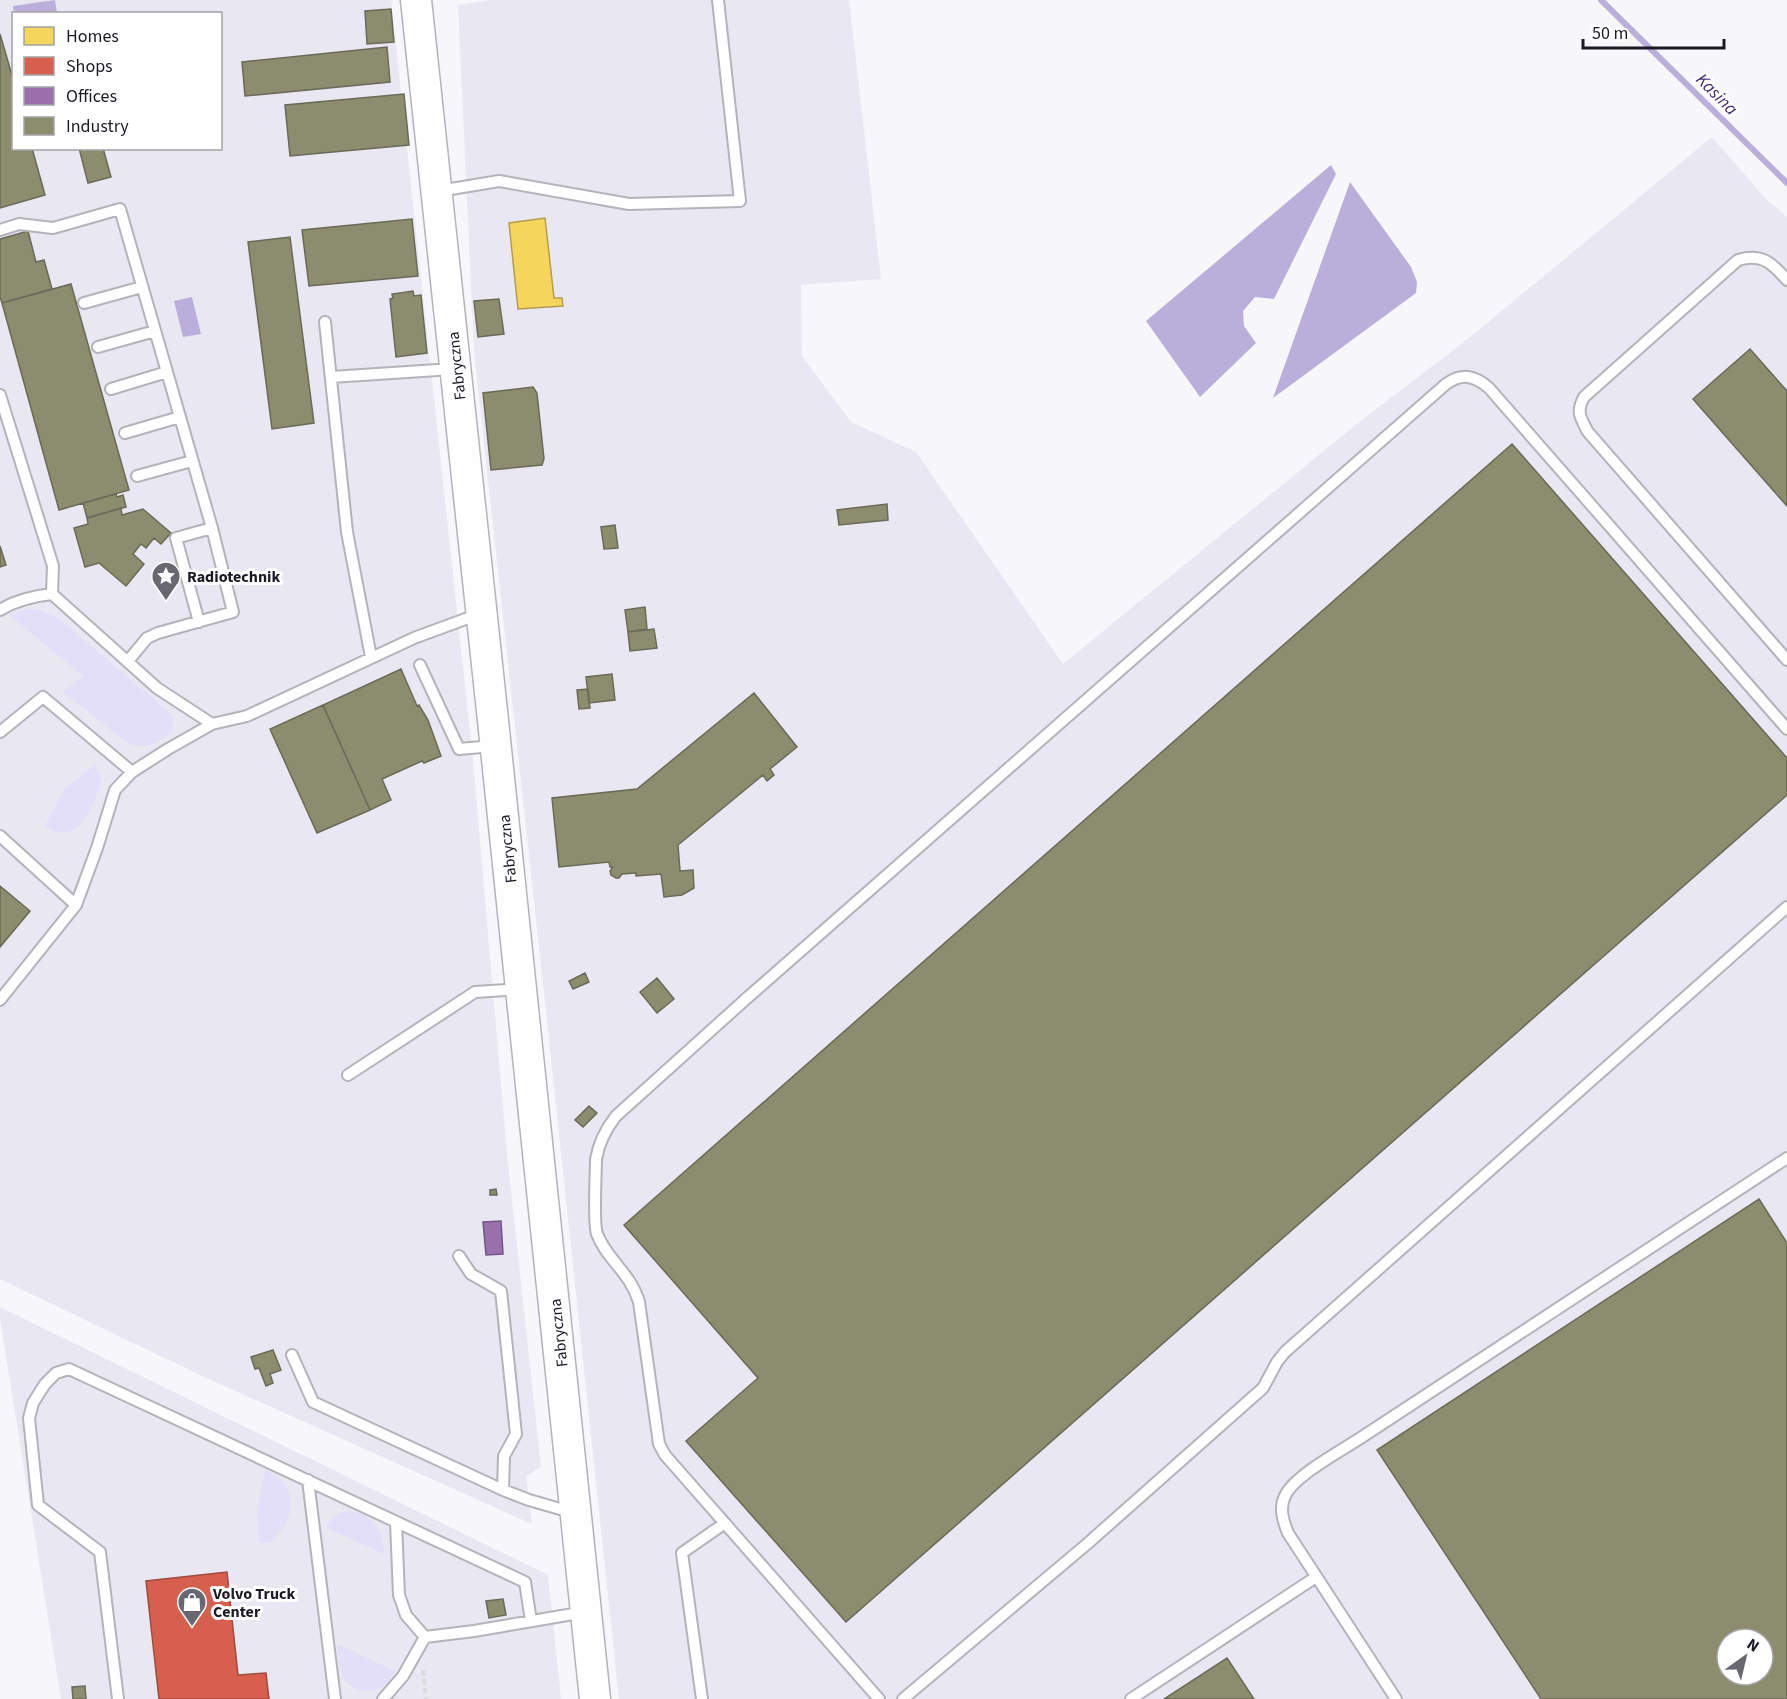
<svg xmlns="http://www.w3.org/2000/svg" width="1787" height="1699" font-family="'Source Sans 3',sans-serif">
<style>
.built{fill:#e9e7f2;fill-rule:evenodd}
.green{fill:#e4dff8}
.water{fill:#b9afda}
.homes{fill:#f6d55c;stroke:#b59d4b;stroke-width:1.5}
.shops{fill:#d6604d;stroke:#9e4b41;stroke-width:1.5}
.offices{fill:#9970ab;stroke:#745682;stroke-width:1.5}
.industry{fill:#8c8c6e;stroke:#6a6a58;stroke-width:1.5;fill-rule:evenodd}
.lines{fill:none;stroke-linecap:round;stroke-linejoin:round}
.stream{stroke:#b9afda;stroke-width:6}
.lane-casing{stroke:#b5b3ba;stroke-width:14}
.secondary-casing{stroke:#b5b3ba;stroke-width:33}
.path{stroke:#dcdcdd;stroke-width:4;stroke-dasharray:6 3;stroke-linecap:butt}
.lane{stroke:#fefefe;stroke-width:10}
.secondary{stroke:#fefefe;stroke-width:30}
.labels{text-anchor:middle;stroke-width:6;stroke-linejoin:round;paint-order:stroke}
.street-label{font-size:16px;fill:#1c1a24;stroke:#fff}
.poi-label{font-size:16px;font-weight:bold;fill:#1c1a24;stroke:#fff;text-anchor:start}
.water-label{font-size:18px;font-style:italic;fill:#422b71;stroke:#fff}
</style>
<rect width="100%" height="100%" fill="#f7f6fa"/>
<path class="built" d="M 0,0 L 391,0 L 473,760 L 507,1154 L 541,1467 L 526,1476 L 532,1524 L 200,1375 L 0,1279 ZM 14,14 L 220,14 L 220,148 L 14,148 Z
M 491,0 L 849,0 L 881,279 L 801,285 L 802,356 L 851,422 L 916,452 L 1063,664 L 1358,423 L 1469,338 L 1712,137 L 1766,199 L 1787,217 L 1787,1699 L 619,1699 L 545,1002 L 474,351 L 458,5 ZM 1727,1639 L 1763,1639 L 1763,1675 L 1727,1675 Z
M 0,1307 L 548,1575 L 561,1699 L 61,1699 L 0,1319 Z"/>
<path class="green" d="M 28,609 C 42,609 51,613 63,622 L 170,713 L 173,719 L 172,732 C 159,744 146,749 129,744 L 63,692 L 83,676 L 9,615 Z
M 95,765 L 100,774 L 101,781 C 96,799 83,837 58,832 C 54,831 49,828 45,826 L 64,789 Z
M 266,1470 C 302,1485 296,1521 269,1543 L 258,1542 C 257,1516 258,1494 266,1470 Z
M 344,1511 C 371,1512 384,1528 384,1554 L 327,1528 L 327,1525 C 332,1518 336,1514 344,1511 Z
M 337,1644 L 395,1671 C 386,1694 356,1699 343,1677 C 338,1668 339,1655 337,1644 Z"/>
<path class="water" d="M 55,0 L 57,13 L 14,13 L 13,6 Z
M 1331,165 L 1336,174 L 1274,299 L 1255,297 L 1243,311 L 1244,326 L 1256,343 L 1200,397 L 1146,321 Z
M 1350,182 L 1411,267 L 1417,282 L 1416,293 L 1273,398 Z
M 192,297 L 201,334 L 183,337 L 174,301 Z"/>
<path class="homes" d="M 545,218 L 554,298 L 562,298 L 563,306 L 518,309 L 509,223 Z"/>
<path class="shops" d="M 227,1572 L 238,1675 L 266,1673 L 269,1699 L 159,1699 L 146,1581 Z"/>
<path class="offices" d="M 501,1221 L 503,1254 L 486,1255 L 483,1222 Z"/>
<path class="industry" d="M 391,9 L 394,42 L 367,44 L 365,11 Z
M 0,34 L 14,82 L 14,148 L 32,148 L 45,195 L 0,208 Z
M 387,47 L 390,82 L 245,96 L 242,62 Z
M 404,94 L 409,145 L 290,156 L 285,105 Z
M 79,148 L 103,148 L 111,177 L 88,183 Z
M 412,219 L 418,276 L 309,286 L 302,230 Z
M 28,231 L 36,262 L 44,260 L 52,289 L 2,303 L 0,297 L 0,239 Z
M 290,237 L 314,423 L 272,429 L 248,242 Z
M 71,284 L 129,490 L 59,510 L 2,303 Z
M 413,291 L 414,296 L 421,295 L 427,353 L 396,357 L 390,299 L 393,298 L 392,294 Z
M 499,299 L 504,334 L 478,337 L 474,301 Z
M 1750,349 L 1787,391 L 1787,506 L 1693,399 Z
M 533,387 L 537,393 L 544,459 L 542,465 L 491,470 L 483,393 Z
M 1512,444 L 1787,758 L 1787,795 L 846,1622 L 686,1441 L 758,1378 L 624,1225 Z
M 116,494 L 117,497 L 123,495 L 126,507 L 87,518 L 83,503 Z
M 887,504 L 888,520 L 839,525 L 837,510 Z
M 121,508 L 122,515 L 143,509 L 171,533 L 161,544 L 154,538 L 146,548 L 141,544 L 133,554 L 144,564 L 126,586 L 99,563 L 85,567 L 74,528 L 88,524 L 87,518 Z
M 615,525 L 618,548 L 604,549 L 601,527 Z
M 0,546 L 6,565 L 0,567 Z
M 645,607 L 647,629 L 628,632 L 625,610 Z
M 654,629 L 657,648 L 630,651 L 628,632 Z
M 401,669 L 417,706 L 419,705 L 428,720 L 441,756 L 424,763 L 422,761 L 382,779 L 391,800 L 370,810 L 323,705 Z
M 612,674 L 615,700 L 589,703 L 586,677 Z
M 588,689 L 590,708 L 579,709 L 577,690 Z
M 754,693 L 797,747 L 770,769 L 774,775 L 767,781 L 763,775 L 678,845 L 680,871 L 693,870 L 694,888 L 682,895 L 664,897 L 661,874 L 636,876 L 636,873 L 622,874 L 619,878 L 616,878 L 611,875 L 610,871 L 613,867 L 610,867 L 609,862 L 559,867 L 552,798 L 637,789 Z
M 323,705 L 370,810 L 317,833 L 270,729 Z
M 0,886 L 30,911 L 0,947 Z
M 585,973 L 589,982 L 573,989 L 569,981 Z
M 657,978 L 674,999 L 657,1013 L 640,992 Z
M 589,1106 L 597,1113 L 583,1127 L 575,1120 Z
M 496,1189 L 497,1195 L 490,1195 L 490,1190 Z
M 1759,1199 L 1787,1243 L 1787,1699 L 1541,1699 L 1377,1450 ZM 1727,1639 L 1763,1639 L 1763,1675 L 1727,1675 Z
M 273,1350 L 281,1370 L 270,1374 L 273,1383 L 266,1386 L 259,1368 L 255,1369 L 251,1357 Z
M 503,1599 L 506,1615 L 489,1618 L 486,1601 Z
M 1227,1658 L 1254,1699 L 1164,1699 Z
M 85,1686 L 86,1699 L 73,1699 L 72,1687 Z"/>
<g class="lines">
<path class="stream" d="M 1601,0 L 1787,183"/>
<g class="lane-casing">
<path id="lane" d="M 439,191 L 499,181 L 629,204 L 740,201 L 718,0
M 0,230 L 19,224 L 53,228 L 120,209 L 212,528 L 233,612 L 158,633 L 147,638 L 128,661
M 1787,280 C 1772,263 1762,253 1738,260 L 1584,397 C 1576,412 1580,417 1588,432 L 1787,660
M 84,303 L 142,287
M 325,322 L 347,532 L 371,657
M 98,347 L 155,331
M 331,377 L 453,369
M 111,389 L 167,372
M 0,395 L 53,566 L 52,594 L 157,688 L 212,724
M 125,433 L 180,417
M 137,476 L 192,461
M 0,610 C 16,600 33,596 52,594
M 199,622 L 176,538 L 212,528
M 420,665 L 459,749 L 493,746
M 0,732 L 43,697 L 132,772
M 0,836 L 76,905
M 0,1000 L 76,905 L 97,848 L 115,790 L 132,772 L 168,749 L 212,724 L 247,716 L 414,638 L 479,614
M 348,1075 L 475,992 L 520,989
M 459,1256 L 471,1274 L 501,1291 L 516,1434 L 504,1456 L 503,1490 L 529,1500 L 574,1513
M 292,1355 L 313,1402 L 503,1490
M 308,1480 L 335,1699
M 396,1522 L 399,1595 L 406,1615 L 425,1637
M 425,1637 L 474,1631 L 585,1612
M 118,1699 L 100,1552 L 38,1505 L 29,1418 L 33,1403 L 45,1384 L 56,1373 L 69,1369 L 525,1582 L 531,1621
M 383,1699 L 403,1676 L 425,1637
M 702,1699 L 682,1553 L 725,1523
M 879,1699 L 665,1455 L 659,1444 L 639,1302 C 630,1272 607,1260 597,1234 C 593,1223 596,1174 596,1159 C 599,1142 605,1130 616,1116 L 747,998 L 1446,384 C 1462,373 1474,375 1489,388 L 1787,729
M 903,1699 L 1087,1544 L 1263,1388 L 1277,1362 L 1285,1352 L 1787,907
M 1131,1699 L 1316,1577
M 1396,1699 L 1288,1533 C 1283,1521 1279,1508 1285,1496 C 1293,1477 1340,1451 1359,1439 L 1787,1158"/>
</g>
<g class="secondary-casing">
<path id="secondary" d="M 416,0 C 477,566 537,1133 595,1699"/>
</g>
<path class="path" d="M 423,1670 L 426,1699"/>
<use href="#lane" class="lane"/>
<use href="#secondary" class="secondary"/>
</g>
<defs>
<g id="sight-pin" transform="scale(1.5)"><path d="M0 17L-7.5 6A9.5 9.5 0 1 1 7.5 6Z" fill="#69676f" stroke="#fff"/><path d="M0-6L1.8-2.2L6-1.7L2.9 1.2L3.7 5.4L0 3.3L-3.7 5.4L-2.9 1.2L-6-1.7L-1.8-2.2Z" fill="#fff"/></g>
<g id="shop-pin" transform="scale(1.5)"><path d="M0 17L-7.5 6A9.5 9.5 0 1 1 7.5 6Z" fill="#69676f" stroke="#fff"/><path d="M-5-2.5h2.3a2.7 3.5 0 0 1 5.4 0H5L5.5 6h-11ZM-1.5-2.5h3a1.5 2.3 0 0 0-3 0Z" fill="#fff"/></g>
</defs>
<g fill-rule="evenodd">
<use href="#sight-pin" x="166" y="576"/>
<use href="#shop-pin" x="192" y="1602"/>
</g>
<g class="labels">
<g class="street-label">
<text transform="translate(456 366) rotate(-96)" y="6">Fabryczna</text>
<text transform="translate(507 849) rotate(-96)" y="6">Fabryczna</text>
<text transform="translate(558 1333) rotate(-96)" y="6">Fabryczna</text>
</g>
<g class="poi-label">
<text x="187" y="582">Radiotechnik</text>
<text x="213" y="1599">Volvo Truck<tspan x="213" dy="18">Center</tspan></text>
</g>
<g class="water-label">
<text transform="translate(1717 94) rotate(45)" y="6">Kasina</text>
</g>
</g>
<rect x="12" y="12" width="210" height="138" fill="#ffffff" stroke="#a4a3a7" stroke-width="1.5"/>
<rect x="24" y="27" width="30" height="18" fill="#f6d55c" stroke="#a4a3a7" stroke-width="1.5"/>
<text x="66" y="42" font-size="18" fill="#1c1a24">Homes</text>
<rect x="24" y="57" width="30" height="18" fill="#d6604d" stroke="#a4a3a7" stroke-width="1.5"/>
<text x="66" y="72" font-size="18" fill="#1c1a24">Shops</text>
<rect x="24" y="87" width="30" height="18" fill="#9970ab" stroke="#a4a3a7" stroke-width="1.5"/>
<text x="66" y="102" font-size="18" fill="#1c1a24">Offices</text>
<rect x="24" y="117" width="30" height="18" fill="#8c8c6e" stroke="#a4a3a7" stroke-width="1.5"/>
<text x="66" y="132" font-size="18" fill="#1c1a24">Industry</text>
<g transform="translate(1745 1657) rotate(34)"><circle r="28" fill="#ffffff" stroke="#a4a3a7" stroke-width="1.5"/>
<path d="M0-4.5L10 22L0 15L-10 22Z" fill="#69676f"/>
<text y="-9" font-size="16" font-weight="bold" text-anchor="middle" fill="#1c1a24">N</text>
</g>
<path d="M1583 39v9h141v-9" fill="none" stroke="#1c1a24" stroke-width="3"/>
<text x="1592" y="39" font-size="18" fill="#1c1a24" stroke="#ffffff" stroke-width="4.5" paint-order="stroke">50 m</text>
</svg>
